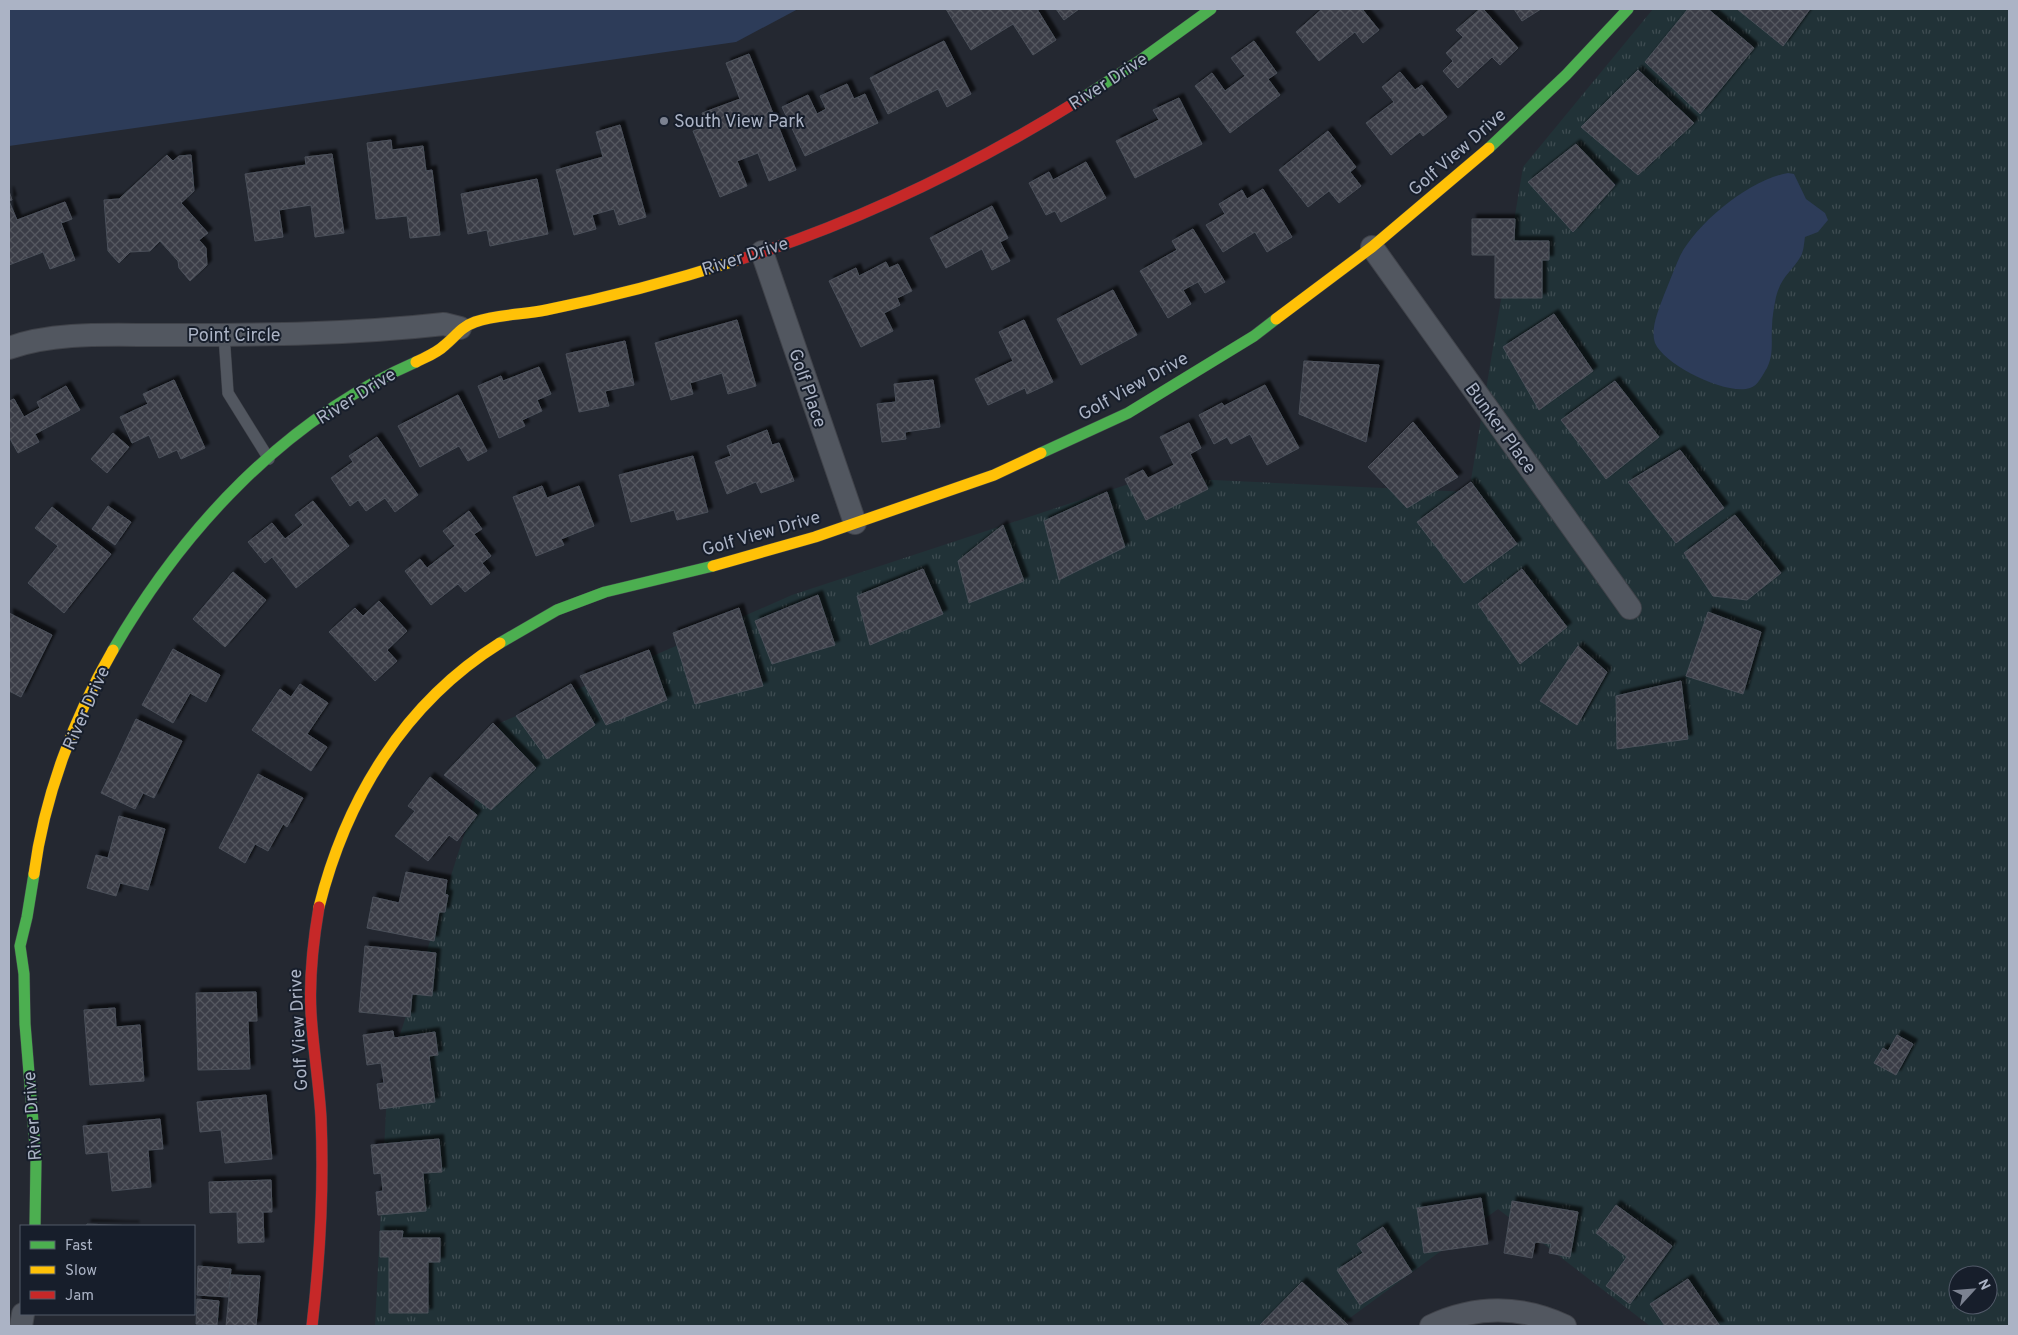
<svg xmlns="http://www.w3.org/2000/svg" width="2018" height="1335" font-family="Overpass,sans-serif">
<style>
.grass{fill:url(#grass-tufts);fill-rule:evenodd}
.water{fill:#2d3c59}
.building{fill:url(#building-cross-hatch);stroke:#4b505a;filter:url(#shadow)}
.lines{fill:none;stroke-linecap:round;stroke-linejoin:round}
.lane-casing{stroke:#40434a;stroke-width:12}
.street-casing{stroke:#40434a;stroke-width:24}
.fast-casing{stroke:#40434a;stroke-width:12}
.slow-casing{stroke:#40434a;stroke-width:12}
.jam-casing{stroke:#40434a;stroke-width:12}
.lane{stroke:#525760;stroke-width:11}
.street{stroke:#525760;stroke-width:22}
.fast{stroke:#4caf50;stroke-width:11}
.slow{stroke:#ffc107;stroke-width:11}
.jam{stroke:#c62828;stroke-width:11}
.poi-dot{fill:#7c8291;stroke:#171e2b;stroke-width:2}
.labels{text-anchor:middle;stroke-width:4;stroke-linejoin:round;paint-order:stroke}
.street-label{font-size:18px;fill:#abb3c5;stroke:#171e2b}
.poi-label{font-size:18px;fill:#abb3c5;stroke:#171e2b;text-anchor:start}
</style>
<defs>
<pattern id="grass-tufts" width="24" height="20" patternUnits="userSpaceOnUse" patternTransform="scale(1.25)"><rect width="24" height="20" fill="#213237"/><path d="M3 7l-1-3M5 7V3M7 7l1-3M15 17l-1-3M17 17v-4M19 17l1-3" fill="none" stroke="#3f4d52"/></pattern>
<pattern id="building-cross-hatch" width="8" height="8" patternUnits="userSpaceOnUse" patternTransform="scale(1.25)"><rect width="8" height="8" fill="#3b3e47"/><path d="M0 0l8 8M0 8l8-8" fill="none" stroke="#555860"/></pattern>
<filter id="shadow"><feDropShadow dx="4.5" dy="-4.5" stdDeviation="1" flood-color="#0009"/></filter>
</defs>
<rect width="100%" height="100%" fill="#242831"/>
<path class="grass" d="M 1653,9 L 2009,9 L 2009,1326 L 1650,1326 L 1498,1209 L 1339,1326 L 375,1326 L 388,1072 L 500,723 L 792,595 L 1150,477 L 1469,492 L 1523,167 ZM 1958,1275 L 1988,1275 L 1988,1305 L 1958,1305 Z"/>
<path class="water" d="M 9,9 L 798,9 L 736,42 L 9,146 Z
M 1788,173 L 1794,174 L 1806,199 L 1825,213 L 1828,220 L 1818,232 L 1805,237 C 1804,243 1804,250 1801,256 C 1791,273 1782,275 1776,297 C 1774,307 1772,318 1772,327 C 1771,342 1774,354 1767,368 C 1763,374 1758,386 1750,388 C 1727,396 1664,365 1655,343 C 1650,328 1659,309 1664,295 C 1669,283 1674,269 1680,256 C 1698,222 1749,180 1788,173 Z"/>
<path class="building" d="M 946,9 L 1037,9 L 1056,40 L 1033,55 L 1013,24 L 971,50 Z
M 1056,9 L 1079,9 L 1064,20 Z
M 1322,9 L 1362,9 L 1379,30 L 1363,43 L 1355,32 L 1319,61 L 1296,32 Z
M 1480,9 L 1483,9 L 1518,48 L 1500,65 L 1492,57 L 1458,88 L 1443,71 L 1453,61 L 1446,53 L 1463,37 L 1456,30 Z
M 1514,9 L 1541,9 L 1522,21 Z
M 1688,9 L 1708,9 L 1754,48 L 1700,114 L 1645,62 Z
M 1737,9 L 1810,9 L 1783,46 Z
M 944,41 L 971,94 L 947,107 L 938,89 L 888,114 L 870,78 Z
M 1254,41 L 1277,73 L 1268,79 L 1280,95 L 1230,133 L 1195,86 L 1212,73 L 1225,91 L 1245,76 L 1231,58 Z
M 749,54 L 796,170 L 769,181 L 758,153 L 737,161 L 747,186 L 720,197 L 693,131 L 707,126 L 702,113 L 740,99 L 726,63 Z
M 1638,70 L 1694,123 L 1638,175 L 1581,127 Z
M 1400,72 L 1415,90 L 1422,85 L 1447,117 L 1423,136 L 1420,132 L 1391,155 L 1366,123 L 1394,102 L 1382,87 Z
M 847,84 L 854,99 L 865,94 L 878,123 L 805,156 L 782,107 L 808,95 L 817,114 L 826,109 L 820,96 Z
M 1179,98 L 1202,144 L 1135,178 L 1116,141 L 1159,120 L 1153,110 Z
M 620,125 L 646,217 L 619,225 L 614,209 L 592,215 L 596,229 L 574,235 L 556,170 L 603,157 L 596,132 Z
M 1328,131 L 1356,167 L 1350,172 L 1361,186 L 1339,203 L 1329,191 L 1308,207 L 1279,170 Z
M 391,140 L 392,150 L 423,146 L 426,171 L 432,170 L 440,235 L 410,238 L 407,216 L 376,219 L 367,143 Z
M 1576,144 L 1615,185 L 1573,232 L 1528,182 Z
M 332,154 L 344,233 L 315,237 L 311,205 L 279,210 L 283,237 L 255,241 L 245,174 L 306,165 L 305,157 Z
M 167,155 L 173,161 L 179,156 L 191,155 L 194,191 L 181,203 L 208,233 L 199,240 L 206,248 L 207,265 L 190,281 L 179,268 L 178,261 L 160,241 L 150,251 L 130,252 L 119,263 L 108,251 L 104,200 L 119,199 Z
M 1086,162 L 1106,198 L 1061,222 L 1055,211 L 1046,215 L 1029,183 L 1049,172 L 1053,180 Z
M 537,179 L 548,234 L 490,246 L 487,230 L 468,234 L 461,194 Z
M 1263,189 L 1292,237 L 1267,252 L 1255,232 L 1223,252 L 1206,225 L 1225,214 L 1219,204 L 1242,190 L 1247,199 Z
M 9,191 L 12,200 L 9,201 L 17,220 L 65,202 L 72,219 L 61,223 L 75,260 L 50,269 L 43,252 L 9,265 Z
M 992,206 L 1008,238 L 1000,242 L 1010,261 L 992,270 L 982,249 L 946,268 L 930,238 Z
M 1472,219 L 1515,219 L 1514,241 L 1549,241 L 1549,260 L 1542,260 L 1542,298 L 1495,298 L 1495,255 L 1472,255 Z
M 1193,229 L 1225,282 L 1205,293 L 1198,282 L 1183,290 L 1191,304 L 1168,318 L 1140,271 L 1177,250 L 1172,241 Z
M 886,262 L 889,268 L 898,264 L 912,291 L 897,298 L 900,305 L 884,313 L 893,331 L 861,347 L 829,281 L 856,268 L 859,276 Z
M 1113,290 L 1137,335 L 1081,365 L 1057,319 Z
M 1554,314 L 1593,371 L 1539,410 L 1503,347 Z
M 737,320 L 756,386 L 728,394 L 722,373 L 690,383 L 693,394 L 671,400 L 655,343 Z
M 1024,320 L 1053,382 L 1027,394 L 1025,388 L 988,405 L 975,379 L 1013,361 L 999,332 Z
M 625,341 L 634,385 L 605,391 L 609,406 L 579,412 L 566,354 Z
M 1304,361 L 1379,365 L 1366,442 L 1299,414 Z
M 539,367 L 551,394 L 537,400 L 542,411 L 522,420 L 525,426 L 499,438 L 478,386 L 501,376 L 503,381 Z
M 174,380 L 205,448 L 181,459 L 177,450 L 159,458 L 149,435 L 132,443 L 120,417 L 148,404 L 143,394 Z
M 933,380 L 940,427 L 905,432 L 906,439 L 882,442 L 877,404 L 896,402 L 894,384 Z
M 1615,381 L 1659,437 L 1606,479 L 1561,420 Z
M 1265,385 L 1299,448 L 1267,465 L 1250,434 L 1231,444 L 1227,437 L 1214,444 L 1199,415 L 1222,403 L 1224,406 Z
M 66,386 L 80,410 L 35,434 L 39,442 L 18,453 L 9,437 L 9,401 L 14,399 L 24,417 L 40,408 L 37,402 Z
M 458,395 L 487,451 L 468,461 L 459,446 L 420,467 L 398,426 Z
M 1413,422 L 1458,477 L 1407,508 L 1368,467 Z
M 1189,423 L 1201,448 L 1190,454 L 1208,489 L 1146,520 L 1125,479 L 1143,470 L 1148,478 L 1174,465 L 1160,437 Z
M 767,430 L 772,445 L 779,443 L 794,481 L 761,493 L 756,482 L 727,494 L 715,462 L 731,456 L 727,446 Z
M 113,433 L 129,447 L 107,473 L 91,459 Z
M 377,437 L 418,495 L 395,512 L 385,498 L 366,511 L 358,500 L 350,506 L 331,478 L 353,462 L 349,456 Z
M 1680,450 L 1724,508 L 1676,543 L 1628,482 Z
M 693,456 L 708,512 L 677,520 L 674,510 L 631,522 L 619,475 Z
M 1471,482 L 1517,544 L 1464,583 L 1417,522 Z
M 542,486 L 547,498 L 579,486 L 594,526 L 561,539 L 564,545 L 536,556 L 513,497 Z
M 1107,492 L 1125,547 L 1059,580 L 1044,521 Z
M 313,501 L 349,546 L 296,588 L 272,557 L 265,563 L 248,542 L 272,523 L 285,539 L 303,525 L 295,515 Z
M 108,506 L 131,522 L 115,545 L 92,529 Z
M 52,507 L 111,554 L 64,613 L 28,583 L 58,546 L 35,528 Z
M 469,511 L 482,529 L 474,534 L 491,556 L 482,563 L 490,573 L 465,592 L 458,584 L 431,605 L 405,571 L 420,559 L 427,568 L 455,546 L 443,531 Z
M 1735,515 L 1781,573 L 1747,600 L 1713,596 L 1684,553 Z
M 1003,525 L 1024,581 L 969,603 L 958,561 Z
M 923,569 L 943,614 L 870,645 L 857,596 Z
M 1522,569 L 1567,627 L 1520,664 L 1478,604 Z
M 233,572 L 266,600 L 225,647 L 193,619 Z
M 818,595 L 835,645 L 772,664 L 755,621 Z
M 379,601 L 407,631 L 387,650 L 397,661 L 375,681 L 329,632 L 355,608 L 363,616 Z
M 739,608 L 763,686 L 695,704 L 673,633 Z
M 1708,612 L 1761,632 L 1743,694 L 1686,676 Z
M 9,613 L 52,635 L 21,697 L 9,691 Z
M 1578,646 L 1607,672 L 1577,725 L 1540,701 Z
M 173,649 L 220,675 L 206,702 L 190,693 L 173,723 L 142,705 Z
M 649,650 L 667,700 L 606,725 L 580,676 Z
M 1681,681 L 1688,739 L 1617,749 L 1616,696 Z
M 300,684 L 328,703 L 307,734 L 327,747 L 311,771 L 252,730 L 280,689 L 291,697 Z
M 571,684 L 595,725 L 547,759 L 516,716 Z
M 136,719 L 182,741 L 154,798 L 143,793 L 135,809 L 101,793 Z
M 493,723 L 536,768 L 491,810 L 444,775 Z
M 258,774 L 303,798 L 287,827 L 283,824 L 268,851 L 255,844 L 245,863 L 219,848 Z
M 430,777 L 477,815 L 457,841 L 449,835 L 428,861 L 395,836 L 415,811 L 408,806 Z
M 119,816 L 165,829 L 148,890 L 120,883 L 116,896 L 87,888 L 96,855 L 108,858 Z
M 406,872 L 447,880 L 445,894 L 448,895 L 445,912 L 439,912 L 434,941 L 367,928 L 373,897 L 399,903 Z
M 365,946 L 436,953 L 432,996 L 412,994 L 410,1017 L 359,1012 Z
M 256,992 L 257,1021 L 248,1021 L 250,1069 L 198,1070 L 196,993 Z
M 115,1008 L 116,1027 L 140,1025 L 144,1081 L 90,1085 L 84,1010 Z
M 393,1031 L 394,1038 L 435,1032 L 438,1055 L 429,1056 L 435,1102 L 380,1109 L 377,1084 L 384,1083 L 381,1063 L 367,1065 L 363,1035 Z
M 1897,1035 L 1913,1044 L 1896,1075 L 1874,1063 L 1883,1048 L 1888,1051 Z
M 266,1095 L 272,1159 L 225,1163 L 221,1130 L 200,1132 L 197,1102 Z
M 160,1119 L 163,1149 L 148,1150 L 151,1187 L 112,1191 L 108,1152 L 86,1154 L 83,1126 Z
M 439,1139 L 442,1172 L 423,1173 L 426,1211 L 378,1215 L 376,1192 L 383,1191 L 381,1173 L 374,1174 L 371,1145 Z
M 271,1180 L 272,1212 L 263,1212 L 264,1242 L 238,1243 L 237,1212 L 210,1213 L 209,1182 Z
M 1481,1198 L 1488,1244 L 1424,1253 L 1417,1208 Z
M 1512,1201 L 1578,1212 L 1570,1257 L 1549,1253 L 1551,1244 L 1535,1242 L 1532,1258 L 1504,1253 Z
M 1616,1205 L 1672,1246 L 1630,1304 L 1606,1286 L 1627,1257 L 1596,1233 Z
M 87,1224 L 135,1226 L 86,1226 Z
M 1383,1227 L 1412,1272 L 1360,1305 L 1337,1270 L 1363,1253 L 1357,1244 Z
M 380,1231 L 403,1231 L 402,1238 L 440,1238 L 440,1262 L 428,1262 L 428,1313 L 389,1313 L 389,1257 L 380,1257 Z
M 198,1266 L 231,1269 L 228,1297 L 197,1295 Z
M 231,1275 L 260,1276 L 256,1326 L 226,1326 Z
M 1688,1279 L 1720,1326 L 1665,1326 L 1650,1304 Z
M 1302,1282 L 1348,1325 L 1347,1326 L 1259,1326 Z
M 197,1299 L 219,1301 L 217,1325 L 196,1324 Z"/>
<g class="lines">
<g class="lane-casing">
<path id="lane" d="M 224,335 L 228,393 L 269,459"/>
</g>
<g class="street-casing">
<path id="street" d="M 1372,247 L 1630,608
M 762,252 L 855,523
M 9,348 C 59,330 121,336 175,335 C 265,335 354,334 444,324 L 460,328
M 21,1326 L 23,1314
M 1431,1326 C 1476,1305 1520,1305 1565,1326"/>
</g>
<g class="fast-casing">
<path id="fast" d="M 1081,99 L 1142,59 L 1211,9
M 1489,148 L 1566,75 L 1628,9
M 1041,453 L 1128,413 L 1254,336 L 1276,319
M 500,643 L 557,610 L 605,592 L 713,566
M 113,650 C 183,529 285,419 416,362
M 34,874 L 27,917 L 20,946 L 24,974 L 25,1024 L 36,1159 L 35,1226"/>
</g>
<g class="slow-casing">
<path id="slow" d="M 1276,319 L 1372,247 L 1489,148
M 416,362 C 426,357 437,353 445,345 C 456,336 461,327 475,322 C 498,314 522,315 546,310 C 611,297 675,280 738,260
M 713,566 L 815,537 L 994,475 L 1041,453
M 34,874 C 44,797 74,717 113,650
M 319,907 C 346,799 404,703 500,643"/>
</g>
<g class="jam-casing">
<path id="jam" d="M 738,260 C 858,222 975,165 1081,99
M 312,1326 C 320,1257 324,1188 321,1118 C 319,1083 313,1048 311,1013 C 309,978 313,942 319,907"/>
</g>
<use href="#lane" class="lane"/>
<use href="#street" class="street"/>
<use href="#fast" class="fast"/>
<use href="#slow" class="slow"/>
<use href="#jam" class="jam"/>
</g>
<circle class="poi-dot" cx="664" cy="121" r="5"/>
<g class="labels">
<g class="street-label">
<text transform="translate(1108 81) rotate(-33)" y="6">River Drive</text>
<text transform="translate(1457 152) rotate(-41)" y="6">Golf View Drive</text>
<text transform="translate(745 256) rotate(-18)" y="6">River Drive</text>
<text x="234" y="341">Point Circle</text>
<text transform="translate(1133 386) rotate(-29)" y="6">Golf View Drive</text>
<text transform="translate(808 388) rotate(71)" y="6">Golf Place</text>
<text transform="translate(356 396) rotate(-32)" y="6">River Drive</text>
<text transform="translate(1501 428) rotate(54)" y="6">Bunker Place</text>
<text transform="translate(761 533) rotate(-16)" y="6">Golf View Drive</text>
<text transform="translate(86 708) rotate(-66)" y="6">River Drive</text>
<text transform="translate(298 1030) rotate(-93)" y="6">Golf View Drive</text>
<text transform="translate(32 1116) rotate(-94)" y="6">River Drive</text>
</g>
<g class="poi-label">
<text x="674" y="127">South View Park</text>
</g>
</g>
<rect width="2018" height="1335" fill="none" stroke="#abb3c5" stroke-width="20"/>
<rect x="20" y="1225" width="175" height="90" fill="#171e2b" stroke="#525a69"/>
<rect x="30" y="1241" width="25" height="8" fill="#4caf50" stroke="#525a69"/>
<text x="65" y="1250" font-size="15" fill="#abb3c5">Fast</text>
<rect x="30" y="1266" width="25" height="8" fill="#ffc107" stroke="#525a69"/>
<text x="65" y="1275" font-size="15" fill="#abb3c5">Slow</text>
<rect x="30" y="1291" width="25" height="8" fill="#c62828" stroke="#525a69"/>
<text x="65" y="1300" font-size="15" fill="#abb3c5">Jam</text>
<g transform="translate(1973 1290) rotate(64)"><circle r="24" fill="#171e2b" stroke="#525a69"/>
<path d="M0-4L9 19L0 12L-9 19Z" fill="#7c8291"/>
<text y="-8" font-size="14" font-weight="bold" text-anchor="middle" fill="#abb3c5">N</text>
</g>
</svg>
